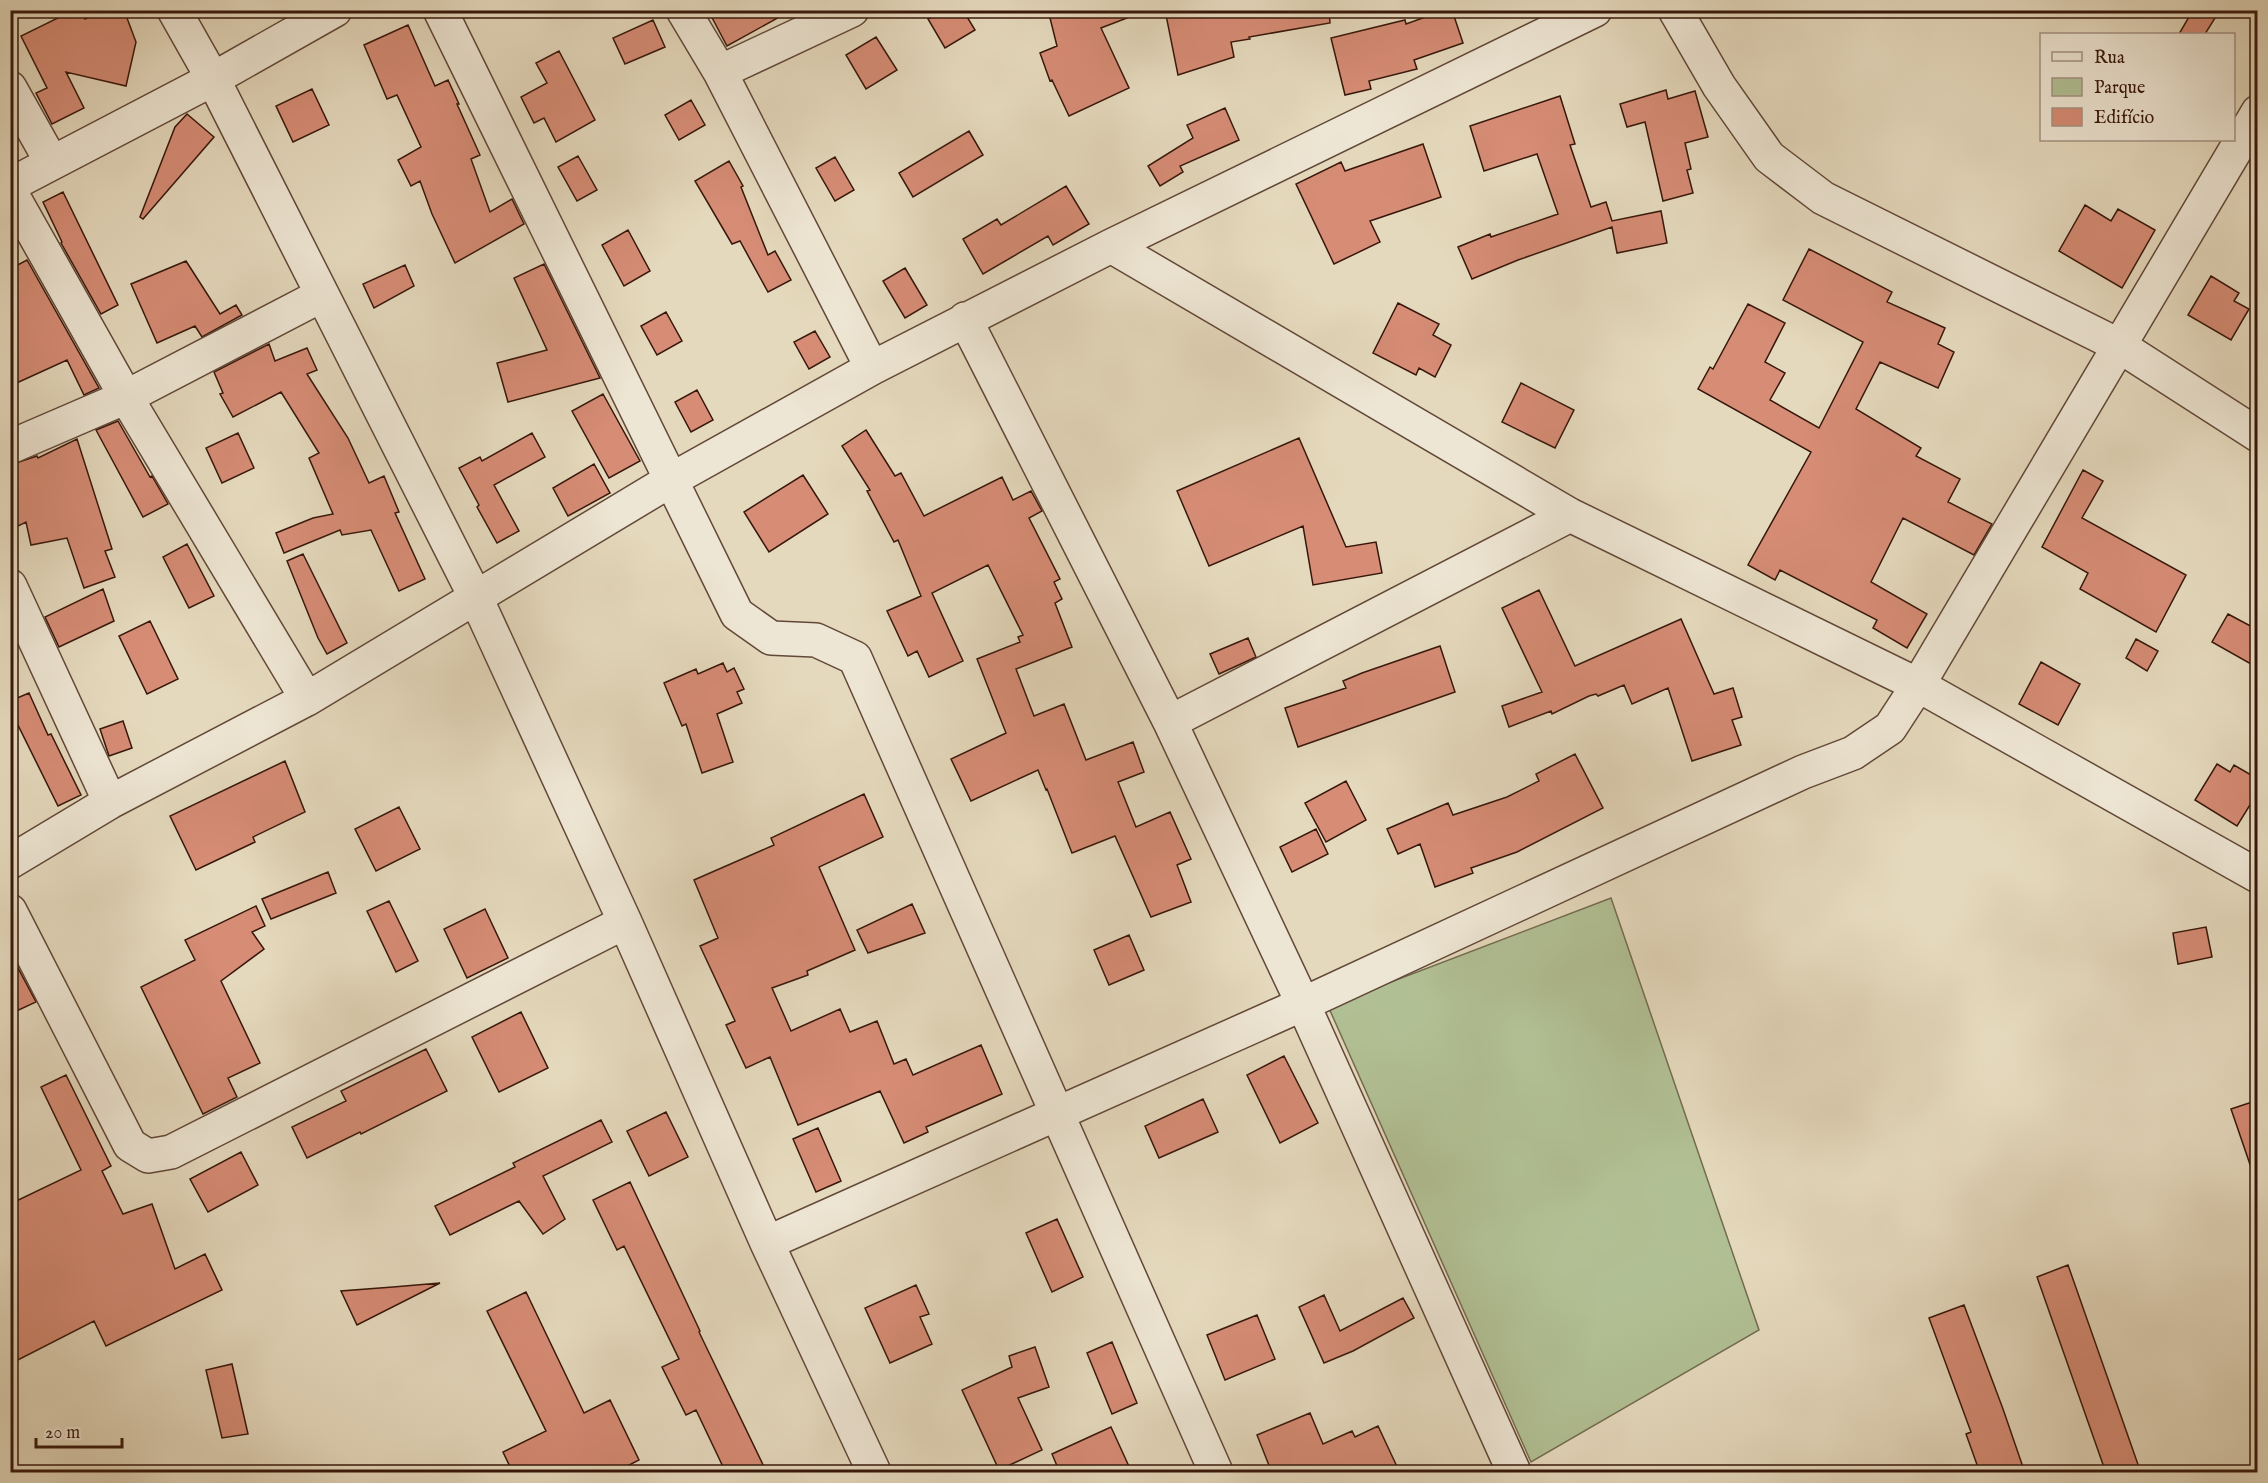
<svg xmlns="http://www.w3.org/2000/svg" width="2268" height="1483" font-family="'IM FELL English',serif">
<style>
.green{fill:#b1c094;stroke:#746c50;stroke-width:1.5}
.building{fill:#d68c75;stroke:#37170b;stroke-width:1.5}
.lines{fill:none;stroke-linecap:round;stroke-linejoin:round}
.minor-casing{stroke:#624838;stroke-width:36}
.minor{stroke:#eee6d4;stroke-width:33}
</style>
<rect width="100%" height="100%" fill="#e5d9bd"/>
<filter id="stains"><feTurbulence type="fractalNoise" baseFrequency=".00333" numOctaves="4"/><feColorMatrix values="0 0 0 0 .2 0 0 0 0 .09 0 0 0 0 .02 0 0 0 .5 -.17"/></filter>
<radialGradient id="worn" r=".72"><stop offset=".6" stop-color="#630" stop-opacity="0"/><stop offset="1" stop-color="#630" stop-opacity=".3"/></radialGradient>
<path class="green" d="M 1611,898 L 1759,1330 L 1531,1462 L 1328,1006 Z"/>
<path class="building" d="M 74,10 L 81,10 L 85,19 L 106,10 L 124,10 L 136,42 L 126,86 L 66,72 L 84,108 L 52,124 L 36,93 L 47,88 L 21,36 Z
M 708,10 L 792,10 L 727,46 Z
M 943,10 L 963,10 L 975,30 L 945,48 L 928,19 Z
M 1048,10 L 1140,10 L 1140,13 L 1101,28 L 1129,88 L 1069,116 L 1052,80 L 1050,81 L 1040,53 L 1057,46 Z
M 1165,10 L 1329,10 L 1330,23 L 1249,37 L 1250,39 L 1231,42 L 1234,57 L 1178,75 Z
M 1445,10 L 1452,10 L 1463,43 L 1414,60 L 1417,69 L 1369,81 L 1371,89 L 1345,95 L 1331,38 L 1405,20 L 1406,24 Z
M 2193,10 L 2220,10 L 2205,34 L 2179,34 Z
M 653,20 L 665,47 L 625,64 L 613,38 Z
M 408,25 L 435,86 L 448,80 L 459,104 L 457,104 L 480,155 L 471,159 L 490,212 L 512,199 L 524,224 L 455,263 L 432,214 L 420,181 L 411,186 L 398,160 L 421,147 L 397,95 L 387,99 L 364,45 Z
M 876,37 L 897,70 L 866,89 L 846,55 Z
M 559,51 L 595,120 L 556,142 L 544,118 L 534,123 L 521,97 L 547,83 L 536,63 Z
M 312,89 L 329,125 L 293,142 L 276,106 Z
M 1666,90 L 1668,99 L 1695,91 L 1708,137 L 1685,143 L 1691,169 L 1687,170 L 1693,193 L 1663,201 L 1645,122 L 1627,127 L 1620,104 Z
M 1560,96 L 1575,144 L 1570,145 L 1591,207 L 1606,202 L 1612,221 L 1661,211 L 1667,243 L 1617,253 L 1612,227 L 1518,260 L 1472,279 L 1458,247 L 1490,234 L 1491,237 L 1558,214 L 1537,154 L 1484,171 L 1470,126 Z
M 691,100 L 705,125 L 679,140 L 665,115 Z
M 1225,108 L 1239,140 L 1180,166 L 1183,172 L 1160,186 L 1148,166 L 1193,138 L 1187,125 Z
M 187,114 L 214,137 L 143,219 L 140,217 L 175,127 Z
M 969,131 L 983,155 L 913,197 L 899,173 Z
M 1423,144 L 1441,197 L 1370,221 L 1380,242 L 1334,264 L 1296,184 L 1341,162 L 1345,171 Z
M 578,156 L 597,190 L 577,201 L 558,167 Z
M 835,157 L 854,190 L 835,201 L 816,168 Z
M 729,161 L 743,186 L 741,187 L 768,255 L 775,251 L 791,280 L 768,292 L 740,241 L 732,244 L 695,181 Z
M 1066,186 L 1089,224 L 1053,245 L 1048,236 L 983,274 L 963,239 L 997,219 L 1001,225 Z
M 63,192 L 118,305 L 101,314 L 61,243 L 62,242 L 43,202 Z
M 2085,205 L 2111,221 L 2118,209 L 2155,230 L 2122,288 L 2059,251 Z
M 628,230 L 650,271 L 624,286 L 602,245 Z
M 1809,249 L 1892,292 L 1887,302 L 1945,328 L 1938,344 L 1954,352 L 1938,388 L 1880,362 L 1856,409 L 1921,448 L 1916,456 L 1960,479 L 1948,502 L 1992,524 L 1974,555 L 1903,518 L 1871,582 L 1927,614 L 1907,648 L 1873,628 L 1877,620 L 1780,570 L 1775,580 L 1748,565 L 1811,452 L 1698,389 L 1710,367 L 1713,369 L 1748,304 L 1785,323 L 1765,362 L 1785,373 L 1770,400 L 1819,428 L 1863,342 L 1783,300 Z
M 27,260 L 99,388 L 84,395 L 67,360 L 10,386 L 10,269 Z
M 186,261 L 220,314 L 236,305 L 242,315 L 202,337 L 195,326 L 157,343 L 131,284 Z
M 544,264 L 600,378 L 508,402 L 497,363 L 547,350 L 514,278 Z
M 405,265 L 414,286 L 374,308 L 363,284 Z
M 905,268 L 927,305 L 905,318 L 883,281 Z
M 2211,276 L 2239,293 L 2234,301 L 2249,309 L 2231,340 L 2188,315 Z
M 1398,303 L 1439,324 L 1433,335 L 1451,345 L 1435,377 L 1419,368 L 1416,375 L 1373,353 Z
M 666,312 L 682,341 L 657,355 L 641,326 Z
M 815,331 L 830,357 L 809,369 L 794,342 Z
M 269,344 L 275,361 L 307,348 L 317,370 L 307,374 L 348,438 L 369,483 L 384,476 L 399,512 L 395,513 L 425,579 L 399,591 L 371,530 L 342,535 L 340,530 L 284,553 L 276,533 L 313,518 L 333,514 L 309,458 L 319,453 L 281,392 L 233,417 L 220,394 L 223,393 L 214,372 Z
M 1521,383 L 1574,410 L 1555,448 L 1502,422 Z
M 697,390 L 713,420 L 691,432 L 675,402 Z
M 603,394 L 640,461 L 609,478 L 572,411 Z
M 118,421 L 150,477 L 152,476 L 168,504 L 143,517 L 96,430 Z
M 866,430 L 895,476 L 901,473 L 924,516 L 1002,477 L 1013,500 L 1031,491 L 1042,511 L 1029,518 L 1060,579 L 1054,582 L 1062,599 L 1055,603 L 1072,647 L 1016,669 L 1034,716 L 1064,704 L 1086,760 L 1133,742 L 1144,772 L 1118,782 L 1136,827 L 1170,812 L 1191,859 L 1177,865 L 1191,902 L 1151,917 L 1115,836 L 1072,853 L 1047,789 L 1046,790 L 1038,770 L 971,801 L 951,759 L 1006,733 L 977,659 L 1020,642 L 1018,637 L 1023,635 L 988,565 L 932,593 L 963,661 L 929,677 L 917,651 L 908,656 L 887,611 L 921,596 L 898,540 L 894,542 L 867,491 L 870,490 L 842,446 Z
M 238,433 L 254,468 L 222,483 L 206,448 Z
M 532,433 L 545,457 L 494,485 L 519,531 L 497,543 L 477,507 L 479,505 L 459,468 L 480,457 L 482,461 Z
M 1299,438 L 1346,547 L 1376,542 L 1382,573 L 1313,585 L 1303,526 L 1209,566 L 1177,491 Z
M 77,439 L 112,549 L 105,551 L 115,577 L 84,588 L 67,538 L 31,545 L 26,522 L 10,530 L 10,465 L 37,456 L 38,458 Z
M 594,464 L 610,493 L 568,516 L 553,488 Z
M 2083,470 L 2103,481 L 2082,518 L 2186,575 L 2156,632 L 2080,589 L 2088,573 L 2042,547 Z
M 803,475 L 828,514 L 769,552 L 744,512 Z
M 187,544 L 214,596 L 189,608 L 163,557 Z
M 303,554 L 347,643 L 327,654 L 318,638 L 287,561 Z
M 103,589 L 114,621 L 59,647 L 45,617 Z
M 1539,590 L 1575,666 L 1681,619 L 1714,694 L 1733,688 L 1742,717 L 1732,720 L 1741,745 L 1692,761 L 1668,688 L 1632,704 L 1624,685 L 1598,696 L 1596,694 L 1589,696 L 1552,714 L 1551,711 L 1509,727 L 1502,706 L 1542,692 L 1502,608 Z
M 2228,614 L 2258,630 L 2258,668 L 2212,642 Z
M 150,621 L 178,679 L 147,694 L 119,636 Z
M 1248,638 L 1256,657 L 1219,674 L 1210,654 Z
M 2136,639 L 2158,651 L 2147,671 L 2126,658 Z
M 1440,646 L 1455,692 L 1298,747 L 1285,708 L 1346,688 L 1343,681 L 1362,673 Z
M 2041,662 L 2080,684 L 2058,725 L 2019,704 Z
M 723,663 L 727,672 L 734,668 L 744,689 L 737,692 L 742,703 L 717,714 L 733,762 L 702,773 L 686,724 L 682,726 L 664,683 L 696,669 L 698,674 Z
M 29,693 L 48,735 L 51,734 L 81,795 L 58,806 L 10,709 L 10,701 Z
M 123,721 L 132,748 L 109,756 L 100,729 Z
M 1575,754 L 1603,808 L 1517,852 L 1471,868 L 1473,873 L 1435,887 L 1420,844 L 1398,854 L 1387,829 L 1448,803 L 1453,815 L 1507,797 L 1539,781 L 1536,774 Z
M 285,761 L 305,812 L 253,837 L 255,842 L 196,870 L 170,816 Z
M 2217,764 L 2230,772 L 2234,765 L 2258,779 L 2258,792 L 2237,826 L 2195,800 Z
M 1346,781 L 1366,820 L 1326,842 L 1305,803 Z
M 864,794 L 883,837 L 819,867 L 855,950 L 807,971 L 808,975 L 772,988 L 791,1031 L 840,1009 L 850,1032 L 877,1021 L 894,1064 L 906,1059 L 913,1075 L 981,1045 L 1002,1094 L 926,1127 L 928,1132 L 904,1143 L 880,1091 L 798,1125 L 770,1057 L 746,1068 L 726,1025 L 735,1021 L 700,946 L 718,938 L 694,880 L 774,845 L 771,838 Z
M 399,807 L 420,849 L 376,871 L 355,829 Z
M 1316,829 L 1328,854 L 1292,872 L 1280,847 Z
M 328,872 L 336,893 L 271,919 L 262,899 Z
M 389,901 L 418,961 L 396,972 L 367,911 Z
M 912,904 L 925,933 L 868,953 L 857,930 Z
M 256,906 L 265,926 L 252,932 L 264,949 L 221,981 L 260,1063 L 228,1078 L 237,1097 L 203,1114 L 141,987 L 195,960 L 185,940 Z
M 485,909 L 508,958 L 467,978 L 444,929 Z
M 2206,927 L 2212,957 L 2178,964 L 2173,933 Z
M 1129,935 L 1144,970 L 1109,985 L 1094,950 Z
M 10,953 L 36,1002 L 10,1014 Z
M 521,1012 L 548,1068 L 499,1092 L 472,1037 Z
M 426,1049 L 447,1091 L 361,1134 L 360,1132 L 307,1158 L 292,1127 L 346,1101 L 341,1091 Z
M 1284,1056 L 1318,1123 L 1280,1143 L 1247,1075 Z
M 66,1075 L 111,1166 L 102,1171 L 123,1214 L 152,1204 L 175,1269 L 205,1254 L 222,1290 L 106,1346 L 94,1321 L 10,1364 L 10,1204 L 81,1170 L 41,1087 Z
M 1203,1099 L 1218,1132 L 1159,1158 L 1145,1126 Z
M 2258,1100 L 2258,1175 L 2254,1176 L 2231,1109 Z
M 666,1112 L 688,1157 L 649,1176 L 627,1131 Z
M 601,1120 L 612,1142 L 543,1176 L 565,1219 L 543,1234 L 519,1201 L 450,1235 L 435,1206 L 515,1167 L 513,1163 Z
M 818,1128 L 841,1181 L 816,1192 L 793,1139 Z
M 241,1152 L 258,1185 L 208,1212 L 190,1179 Z
M 630,1182 L 700,1331 L 699,1332 L 767,1473 L 726,1473 L 696,1410 L 686,1415 L 662,1367 L 679,1359 L 624,1246 L 617,1250 L 593,1200 Z
M 1057,1219 L 1083,1277 L 1052,1292 L 1026,1233 Z
M 2068,1265 L 2141,1473 L 2106,1473 L 2037,1277 Z
M 440,1283 L 357,1325 L 341,1291 L 393,1287 Z
M 916,1285 L 929,1314 L 920,1317 L 932,1344 L 890,1363 L 865,1308 Z
M 526,1292 L 584,1413 L 610,1400 L 639,1460 L 614,1473 L 513,1473 L 503,1452 L 546,1431 L 487,1311 Z
M 1324,1295 L 1340,1331 L 1403,1298 L 1414,1318 L 1353,1351 L 1324,1363 L 1299,1307 Z
M 1964,1305 L 2003,1409 L 2025,1473 L 1980,1473 L 1966,1434 L 1971,1432 L 1929,1318 Z
M 1257,1315 L 1275,1359 L 1225,1380 L 1207,1335 Z
M 1112,1342 L 1137,1403 L 1112,1414 L 1087,1353 Z
M 1035,1347 L 1049,1387 L 1018,1398 L 1042,1450 L 999,1470 L 962,1390 L 1012,1367 L 1009,1356 Z
M 232,1364 L 248,1434 L 222,1438 L 206,1370 Z
M 1310,1413 L 1323,1444 L 1352,1431 L 1355,1437 L 1378,1426 L 1400,1473 L 1272,1473 L 1257,1435 Z
M 1111,1427 L 1132,1473 L 1060,1473 L 1052,1454 Z"/>
<g class="lines">
<g class="minor-casing">
<path id="minor" d="M 174,10 L 213,79 L 476,598 L 625,922 L 767,1243 L 874,1472
M 440,10 L 737,614 L 771,638 L 816,640 L 855,658 L 1216,1472
M 683,10 L 720,72 L 872,368
M 1675,10 L 1719,86 L 1769,157 L 1823,198 L 2118,345 L 2258,435
M 720,72 L 852,10
M 10,88 L 52,163
M 10,185 L 213,79 L 335,10
M 10,191 L 126,397 L 307,699
M 1111,246 L 1570,515 L 1918,685 L 2258,876
M 965,319 L 1170,722 L 1303,1004 L 1514,1472
M 10,447 L 126,397 L 322,295
M 10,586 L 110,802
M 1170,722 L 1570,515
M 10,862 L 110,802 L 307,699 L 671,480 L 872,368 L 1111,246 L 1595,10
M 10,911 L 130,1145 L 148,1156 L 171,1152 L 625,922
M 767,1243 L 1303,1004 L 1803,772 L 1853,753 L 1890,728 L 1918,685 L 2258,112"/>
</g>
<use href="#minor" class="minor"/>
</g>
<rect width="2268" height="1483" fill="none" stroke="#e5d9bd" stroke-width="36"/>
<rect x="12" y="12" width="2244" height="1459" fill="none" stroke="#37170b" stroke-width="3"/>
<rect x="18" y="18" width="2232" height="1447" fill="none" stroke="#37170b" stroke-width="1.5"/>
<rect x="2040" y="33" width="195" height="108" fill="#eee6d4" stroke="#a59384" stroke-width="1.5"/>
<rect x="2052" y="52" width="30" height="9" fill="#eee6d4" stroke="#a59384" stroke-width="1.5"/>
<text x="2094" y="63" font-size="18" fill="#37170b">Rua</text>
<rect x="2052" y="78" width="30" height="18" fill="#b1c094" stroke="#a59384" stroke-width="1.5"/>
<text x="2094" y="93" font-size="18" fill="#37170b">Parque</text>
<rect x="2052" y="108" width="30" height="18" fill="#d68c75" stroke="#a59384" stroke-width="1.5"/>
<text x="2094" y="123" font-size="18" fill="#37170b">Edifício</text>
<path d="M36 1438v9h86v-9" fill="none" stroke="#37170b" stroke-width="3"/>
<text x="45" y="1438" font-size="18" fill="#37170b" stroke="#eee6d4" stroke-width="4.5" paint-order="stroke">20 m</text>
<rect width="100%" height="100%" filter="url(#stains)"/>
<rect width="100%" height="100%" fill="url(#worn)"/>
</svg>
